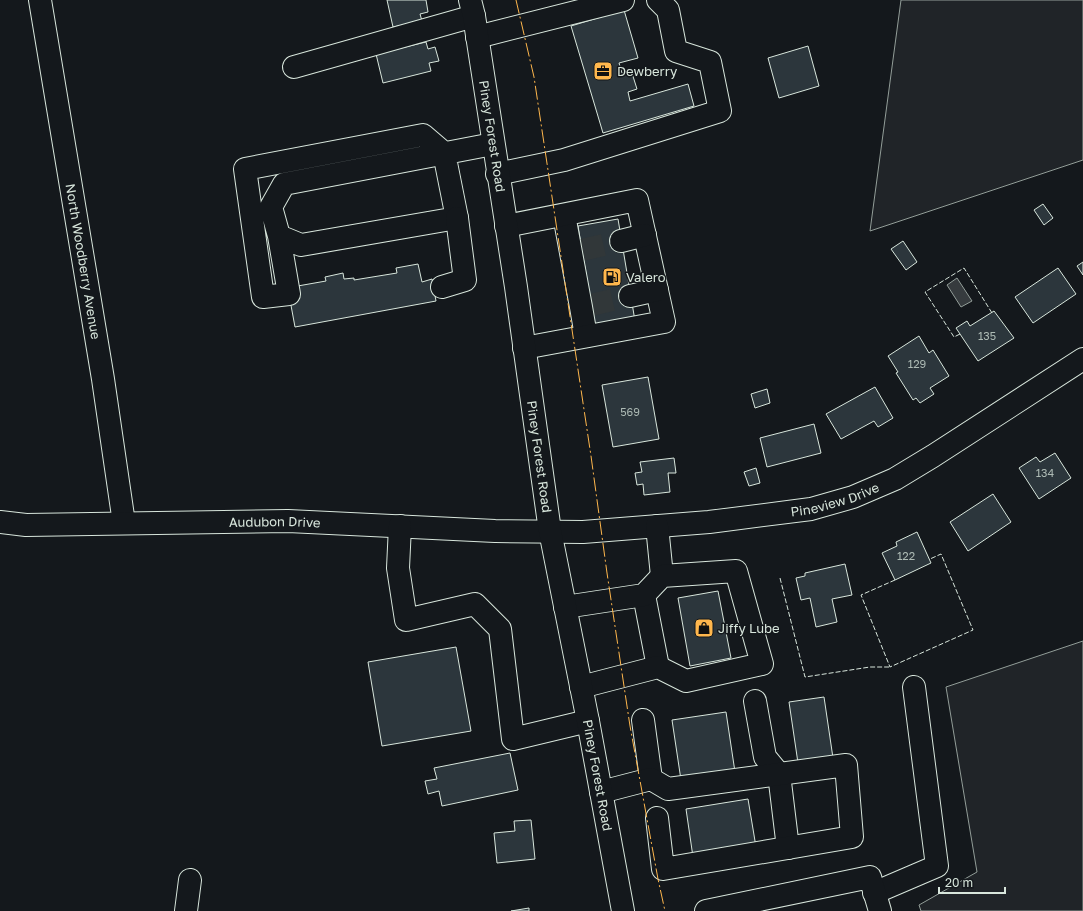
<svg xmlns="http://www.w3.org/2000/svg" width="1083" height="911" font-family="'Golos Text',sans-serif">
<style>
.green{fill:#202428;stroke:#939e99}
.water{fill:#363b3e;stroke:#939e99}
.building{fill:#2c363c;stroke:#d8e6dc}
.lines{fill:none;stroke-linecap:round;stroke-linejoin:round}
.minor-tunnel{stroke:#313739;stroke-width:22;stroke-dasharray:22 11;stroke-linecap:butt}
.minor-casing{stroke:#d8e6dc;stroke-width:24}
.major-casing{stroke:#d8e6dc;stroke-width:24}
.minor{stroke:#14181c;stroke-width:22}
.major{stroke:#14181c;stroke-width:22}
.fence{stroke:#d8e6dc;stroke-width:1;stroke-dasharray:5 2;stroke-linecap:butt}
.power{stroke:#ffb74d;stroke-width:1;stroke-dasharray:14 3 2 3;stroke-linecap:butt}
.labels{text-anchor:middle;stroke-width:3;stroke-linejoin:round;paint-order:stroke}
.number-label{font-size:11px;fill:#adbab4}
.poi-label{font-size:13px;fill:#d8e6dc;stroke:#14181c;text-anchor:start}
.street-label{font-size:13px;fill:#d8e6dc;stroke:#14181c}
</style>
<rect width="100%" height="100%" fill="#14181c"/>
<path class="green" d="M 901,0 L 1083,0 L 1083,160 L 870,231 Z
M 1083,641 L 1083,911 L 921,911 L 919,905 L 977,872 L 946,687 Z"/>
<path class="water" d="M 957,278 L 972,301 L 961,307 L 947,285 Z"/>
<path class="building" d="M 387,0 L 426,0 L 428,12 L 420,14 L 422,21 L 393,27 Z
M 624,10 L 638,58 L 619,63 L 622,73 L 631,70 L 637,89 L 628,92 L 630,101 L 688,84 L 694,106 L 603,133 L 571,26 Z
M 426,42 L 428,49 L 435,47 L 439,61 L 429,63 L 431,71 L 383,83 L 376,54 Z
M 808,46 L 819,86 L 779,98 L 768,58 Z
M 1043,204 L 1053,218 L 1044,225 L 1034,210 Z
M 618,219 L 635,321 L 595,328 L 578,226 Z
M 903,241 L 917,262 L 906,270 L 891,249 Z
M 1083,262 L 1083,275 L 1077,266 Z
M 418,264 L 422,282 L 432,279 L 436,301 L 295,327 L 290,300 L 292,287 L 326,281 L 325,277 L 343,273 L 344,279 L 354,278 L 354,280 L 397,273 L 396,268 Z
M 1058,268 L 1076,294 L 1033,323 L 1015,297 Z
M 994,311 L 1014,338 L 978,361 L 956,328 L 967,321 L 970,326 Z
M 919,336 L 929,353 L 933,350 L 949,376 L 930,388 L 934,394 L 920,403 L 916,398 L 913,400 L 896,373 L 898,372 L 888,356 Z
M 648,377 L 659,439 L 613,447 L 602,385 Z
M 875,387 L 893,418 L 878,427 L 874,421 L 841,439 L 826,414 Z
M 767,389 L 770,403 L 755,408 L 751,394 Z
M 814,424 L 821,453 L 767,467 L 760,438 Z
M 1055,453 L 1071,478 L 1039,499 L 1019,468 L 1036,457 L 1040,462 Z
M 674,458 L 676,473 L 668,473 L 670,492 L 644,495 L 643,484 L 637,485 L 635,473 L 642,472 L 640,462 Z
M 756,468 L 760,483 L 749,486 L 744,472 Z
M 993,494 L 1011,522 L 968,551 L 950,522 Z
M 917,532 L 931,563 L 895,580 L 882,553 L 897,546 L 896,542 Z
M 845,564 L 852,595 L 832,599 L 837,622 L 816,627 L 810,598 L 801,600 L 796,578 L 805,576 L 805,573 Z
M 718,591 L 731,658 L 690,666 L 678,598 Z
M 456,647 L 471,731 L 382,746 L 368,662 Z
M 824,697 L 833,758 L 798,763 L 789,702 Z
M 726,712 L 735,772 L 681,780 L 672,720 Z
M 510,753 L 518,790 L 442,806 L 439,791 L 428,794 L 425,781 L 437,779 L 434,768 Z
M 748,799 L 756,847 L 693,857 L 686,809 Z
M 531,820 L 535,859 L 497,863 L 494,833 L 515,831 L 514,821 Z
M 529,908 L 529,911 L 511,911 Z"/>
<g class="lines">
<path class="minor-tunnel" d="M 582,250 L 621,241
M 591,305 L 630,296"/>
<g class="minor-casing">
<g id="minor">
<path id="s1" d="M 40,0 L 103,379 L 124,523"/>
<path d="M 477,37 L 623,0"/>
<path d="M 294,67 L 474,16"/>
<path d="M 497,174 L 564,160 L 720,111 L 710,62 L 676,51 L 668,10 L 658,0"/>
<path d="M 564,215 L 581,307 L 586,336"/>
<path d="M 506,226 L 637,200 L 664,322 L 524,348"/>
<path d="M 279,236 L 289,294 L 263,297 L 245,169 L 423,135 L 444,153 L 457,218 L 301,245 L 279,236 L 271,207 L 284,184 L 493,144"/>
<path d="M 621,241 L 645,235"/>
<path d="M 442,287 L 465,280 L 457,218"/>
<path d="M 630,296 L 657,290"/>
<path id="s2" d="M 0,522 L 26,525 L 288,521 L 495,531 L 583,532 L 709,522 L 811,509 L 853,497 L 895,479 L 933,456 L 1083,359"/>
<path d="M 400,526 L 398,568 L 406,620 L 475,604 L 500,629 L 513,739 L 588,721"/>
<path d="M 657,526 L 662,576"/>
<path d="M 644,595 L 658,667"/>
<path d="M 565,607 L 644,595 L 662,576 L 736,571 L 762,664 L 686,681 L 658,667 L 581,687"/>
<path d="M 755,701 L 765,757 L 779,774 L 788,848"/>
<path d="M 643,720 L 651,779"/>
<path d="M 601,792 L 651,779 L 668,789 L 846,765 L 852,837 L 663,869 L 657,818"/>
<path d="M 874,893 L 937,866 L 914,687"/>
<path d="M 186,911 L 190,880"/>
<path d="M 706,911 L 870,877 L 880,911"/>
</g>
</g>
<g class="major-casing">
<g id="major">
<path id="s3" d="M 470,0 L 474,16 L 516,287 L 550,531 L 588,721 L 623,911"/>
</g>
</g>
<use href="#minor" class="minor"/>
<use href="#major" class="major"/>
<path class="fence" d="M 960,334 L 954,337 L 925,292 L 964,268 L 992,313
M 780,578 L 805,677 L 870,667 L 890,667
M 895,580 L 861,595 L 890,667 L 973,630 L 941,554 L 930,559"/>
<path class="power" d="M 516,0 L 534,77 L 591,456 L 607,573 L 630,726 L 658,879 L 665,911"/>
</g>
<defs>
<g id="office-square" transform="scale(1)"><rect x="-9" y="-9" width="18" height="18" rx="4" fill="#ffb74d" stroke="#14181c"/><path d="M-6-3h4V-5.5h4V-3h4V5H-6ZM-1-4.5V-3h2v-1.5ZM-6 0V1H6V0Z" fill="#111"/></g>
<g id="fuel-square" transform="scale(1)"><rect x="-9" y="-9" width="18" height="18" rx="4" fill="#ffb74d" stroke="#14181c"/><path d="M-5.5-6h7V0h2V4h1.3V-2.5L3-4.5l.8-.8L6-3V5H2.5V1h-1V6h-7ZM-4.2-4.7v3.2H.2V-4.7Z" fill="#111"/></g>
<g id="shop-square" transform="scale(1)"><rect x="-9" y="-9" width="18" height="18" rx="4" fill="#ffb74d" stroke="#14181c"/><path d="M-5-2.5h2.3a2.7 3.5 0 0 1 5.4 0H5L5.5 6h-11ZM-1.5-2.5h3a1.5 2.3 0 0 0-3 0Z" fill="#111"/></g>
</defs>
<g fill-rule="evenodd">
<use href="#office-square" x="603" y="71"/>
<use href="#fuel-square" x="612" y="277"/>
<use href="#shop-square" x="704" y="628"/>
</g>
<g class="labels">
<g class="number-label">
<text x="987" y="340">135</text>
<text x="917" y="368">129</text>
<text x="630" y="416">569</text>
<text x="1045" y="477">134</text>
<text x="906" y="560">122</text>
</g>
<g class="poi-label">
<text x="617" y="76">Dewberry</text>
<text x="626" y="282">Valero</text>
<text x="718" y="633">Jiffy Lube</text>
</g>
<g class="street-label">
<text dy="5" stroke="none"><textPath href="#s3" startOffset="138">Piney Forest Road</textPath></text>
<text dy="5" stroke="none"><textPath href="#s1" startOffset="265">North Woodberry Avenue</textPath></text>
<text dy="5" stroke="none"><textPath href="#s3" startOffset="462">Piney Forest Road</textPath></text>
<text dy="5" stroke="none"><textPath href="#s2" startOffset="838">Pineview Drive</textPath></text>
<text dy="5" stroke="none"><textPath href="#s2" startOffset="275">Audubon Drive</textPath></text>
<text dy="5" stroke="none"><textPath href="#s3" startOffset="786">Piney Forest Road</textPath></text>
</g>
</g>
<path d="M939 887v6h66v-6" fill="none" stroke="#d8e6dc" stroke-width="2"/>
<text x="945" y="887" font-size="12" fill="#d8e6dc" stroke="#14181c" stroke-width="3" paint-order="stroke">20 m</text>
</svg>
